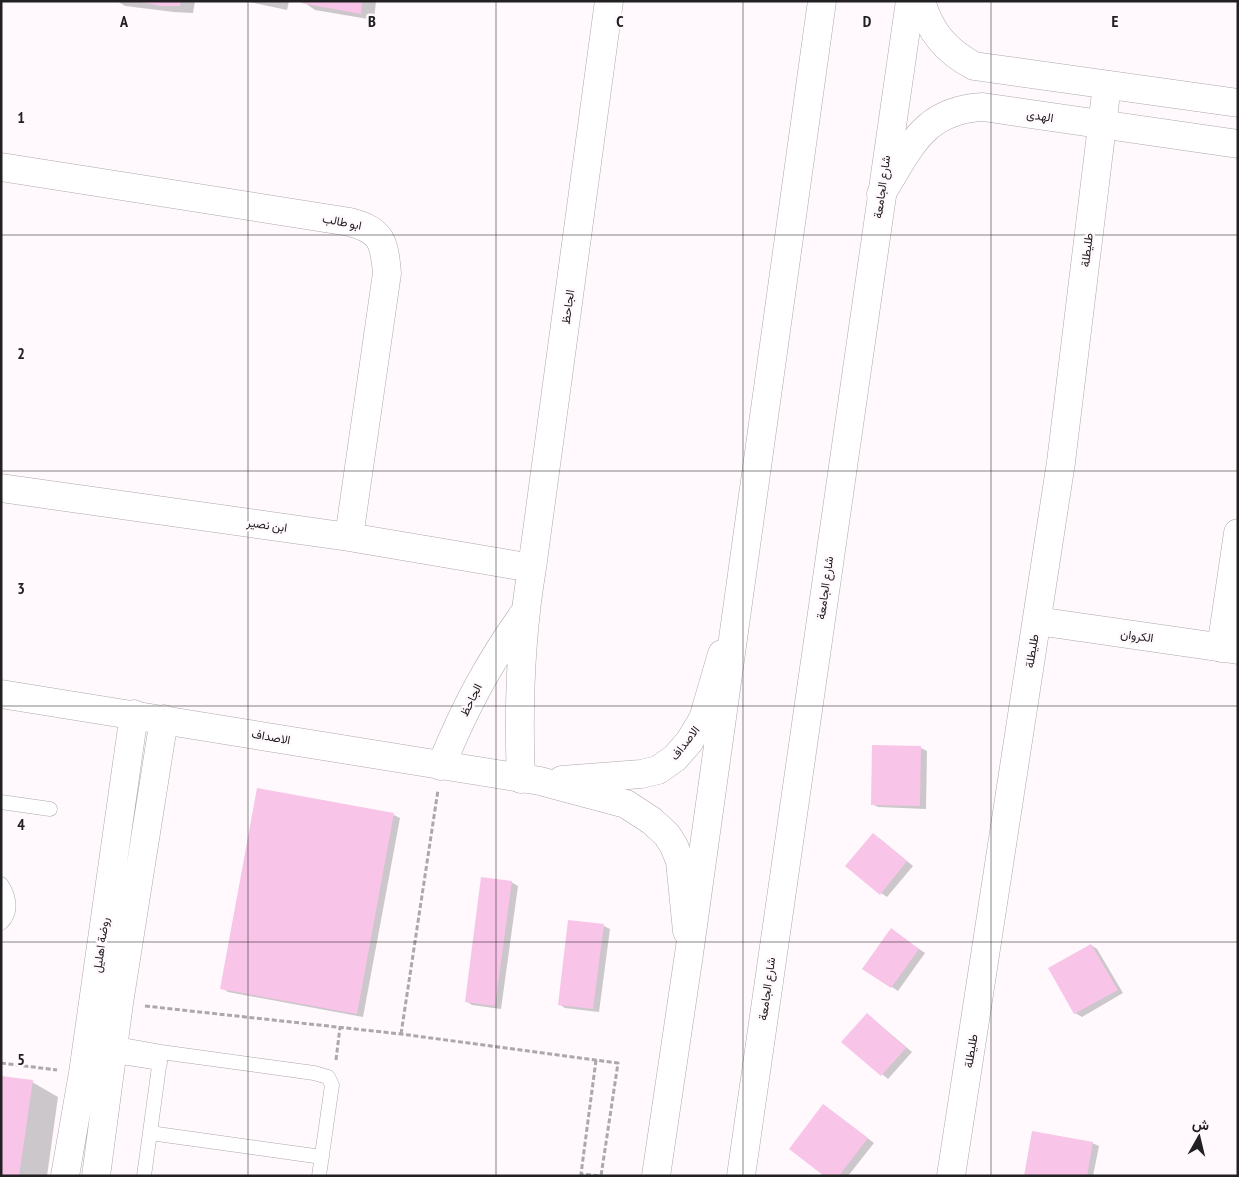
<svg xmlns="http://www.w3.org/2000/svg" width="1239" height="1177" font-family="'PT Sans Narrow',Vazirmatn,sans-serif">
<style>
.shadow{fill:#0003}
.building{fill:#f8c4e8}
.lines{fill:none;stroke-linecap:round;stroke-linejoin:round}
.lane-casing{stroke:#aea7ab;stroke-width:15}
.street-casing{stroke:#aea7ab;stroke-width:29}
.primary-casing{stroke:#aea7ab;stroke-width:29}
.path{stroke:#aca7aa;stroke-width:3;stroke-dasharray:5 2.5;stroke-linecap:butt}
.lane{stroke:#fff;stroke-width:14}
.street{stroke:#fff;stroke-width:28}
.primary{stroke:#fff;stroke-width:28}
.grid{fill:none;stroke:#222022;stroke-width:1;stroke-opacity:0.55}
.labels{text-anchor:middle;stroke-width:5;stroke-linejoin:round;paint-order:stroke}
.street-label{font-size:12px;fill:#222022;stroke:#fff9fd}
.grid-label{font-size:16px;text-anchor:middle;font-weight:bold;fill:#222022;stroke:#fff9fd;stroke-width:5;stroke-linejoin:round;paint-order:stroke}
</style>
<rect width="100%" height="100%" fill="#fff9fd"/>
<path class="shadow" d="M 117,1 L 195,1 L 193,13 L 174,12 L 125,6 Z
M 245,1 L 289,1 L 287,10 Z
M 302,1 L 376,1 L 374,20 L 315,10 Z
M 921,748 L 927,751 L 926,809 L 878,807 L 872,804 Z
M 394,815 L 400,818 L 363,1017 L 228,992 L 222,988 Z
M 879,838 L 913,866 L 887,897 L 881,893 Z
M 511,882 L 518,886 L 501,1009 L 472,1005 L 466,1001 Z
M 604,926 L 610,929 L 599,1012 L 565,1008 L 559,1004 Z
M 897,934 L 925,953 L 898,991 L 864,968 Z
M 1091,945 L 1097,949 L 1123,993 L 1082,1017 L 1075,1013 L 1050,969 Z
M 867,1014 L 912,1052 L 888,1079 L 843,1042 Z
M 32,1082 L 58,1097 L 47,1176 L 1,1176 Z
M 824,1105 L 874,1143 L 848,1176 L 826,1176 Z
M 1092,1143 L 1099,1146 L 1093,1176 L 1025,1176 Z"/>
<path class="building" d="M 137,1 L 181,1 L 180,6 L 160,6 Z
M 301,1 L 362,1 L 361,14 L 301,3 Z
M 872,745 L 921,746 L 920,806 L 871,805 Z
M 257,788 L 394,813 L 357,1014 L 220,989 Z
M 873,833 L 907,861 L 880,895 L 845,866 Z
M 481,877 L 512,881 L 495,1006 L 465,1002 Z
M 568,920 L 604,924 L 593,1009 L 558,1005 Z
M 891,928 L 919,949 L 891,988 L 862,969 Z
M 1091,944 L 1118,990 L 1074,1014 L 1048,968 Z
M 867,1013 L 906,1048 L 881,1076 L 841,1042 Z
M 1,1076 L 33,1080 L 19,1176 L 1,1176 Z
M 823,1104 L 868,1138 L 839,1176 L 824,1176 L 789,1149 Z
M 1032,1131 L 1093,1142 L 1087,1176 L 1024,1176 Z"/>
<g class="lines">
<g class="lane-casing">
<path id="lane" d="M 1,802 L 50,809
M 1,884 C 9,896 13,912 1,923
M 110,1043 L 161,1052
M 109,1055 L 160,1063
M 150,1133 L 322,1157
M 144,1176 L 161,1052 L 314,1073 L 328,1077 L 332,1085 L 319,1176"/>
</g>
<g class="street-casing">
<path id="street" d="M 921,1 C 930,32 946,51 974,66 L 1238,103
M 1,167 L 350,222 C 382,231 384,241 387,273 L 349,537
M 881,194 C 910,149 922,110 983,107 L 1238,144
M 1,488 L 349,537 L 532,568
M 1037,621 L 1238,650
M 1221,648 L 1238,533
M 1,694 L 540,781 L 626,804 L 652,821 L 667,835 L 674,846 L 680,861 L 687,931
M 441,766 C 464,709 489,662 525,612
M 521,779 C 518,707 520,639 532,568 L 609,1
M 562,780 L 641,774 L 658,770 L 675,758 L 689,742 L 703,719 L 722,654
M 65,1176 L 83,1073 L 134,714
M 96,1176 L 119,1003 L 164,719
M 951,1176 L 1061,462 L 1107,85"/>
</g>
<g class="primary-casing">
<path id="primary" d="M 656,1176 L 689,954 L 822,1
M 741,1176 L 910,1"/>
</g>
<path class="path" d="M 145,1006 L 401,1034 L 618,1063 L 601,1176
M 401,1034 L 438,790
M 336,1060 L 340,1027
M 596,1060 L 581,1174 L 601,1176
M 1,1063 L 57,1070"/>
<use href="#lane" class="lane"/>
<use href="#street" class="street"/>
<use href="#primary" class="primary"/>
</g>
<path class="grid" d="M 248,1 L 248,1176M 496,1 L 496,1176M 743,1 L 743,1176M 991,1 L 991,1176M 1,235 L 1238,235M 1,471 L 1238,471M 1,706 L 1238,706M 1,942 L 1238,942"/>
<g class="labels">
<g class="street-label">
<text transform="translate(1040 116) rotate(9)" y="4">الهدى</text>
<text transform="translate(882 187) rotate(-82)" y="4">شارع الجامعة</text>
<text transform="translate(342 222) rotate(11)" y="4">ابو طالب</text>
<text transform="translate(1087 250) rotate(-83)" y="4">طليطلة</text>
<text transform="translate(568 307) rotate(-82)" y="4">الجاحظ</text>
<text transform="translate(267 525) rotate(8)" y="4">ابن نصير</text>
<text transform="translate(825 588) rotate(-82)" y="4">شارع الجامعة</text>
<text transform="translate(1137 636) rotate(8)" y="4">الكروان</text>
<text transform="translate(1032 651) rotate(-81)" y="4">طليطلة</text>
<text transform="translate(471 700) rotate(-64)" y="4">الجاحظ</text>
<text transform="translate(271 737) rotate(10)" y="4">الاصداف</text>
<text transform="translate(685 743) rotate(-52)" y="4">الاصداف</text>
<text transform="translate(101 945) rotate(-82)" y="4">روضة اهليل</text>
<text transform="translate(767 989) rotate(-82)" y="4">شارع الجامعة</text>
<text transform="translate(971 1051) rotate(-81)" y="4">طليطلة</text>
</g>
</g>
<g class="grid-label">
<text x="124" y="27">A</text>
<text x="372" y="27">B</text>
<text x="620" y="27">C</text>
<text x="867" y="27">D</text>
<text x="1115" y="27">E</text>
<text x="21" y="123">1</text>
<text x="21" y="359">2</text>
<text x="21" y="594">3</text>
<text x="21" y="830">4</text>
<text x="21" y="1065">5</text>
</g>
<rect width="1239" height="1177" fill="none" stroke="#222022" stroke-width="5"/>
<g transform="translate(1199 1137) rotate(8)" stroke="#fff9fd" stroke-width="4" paint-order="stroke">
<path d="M0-4L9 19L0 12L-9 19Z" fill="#222022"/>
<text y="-8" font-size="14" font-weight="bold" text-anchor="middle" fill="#222022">ش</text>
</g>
</svg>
